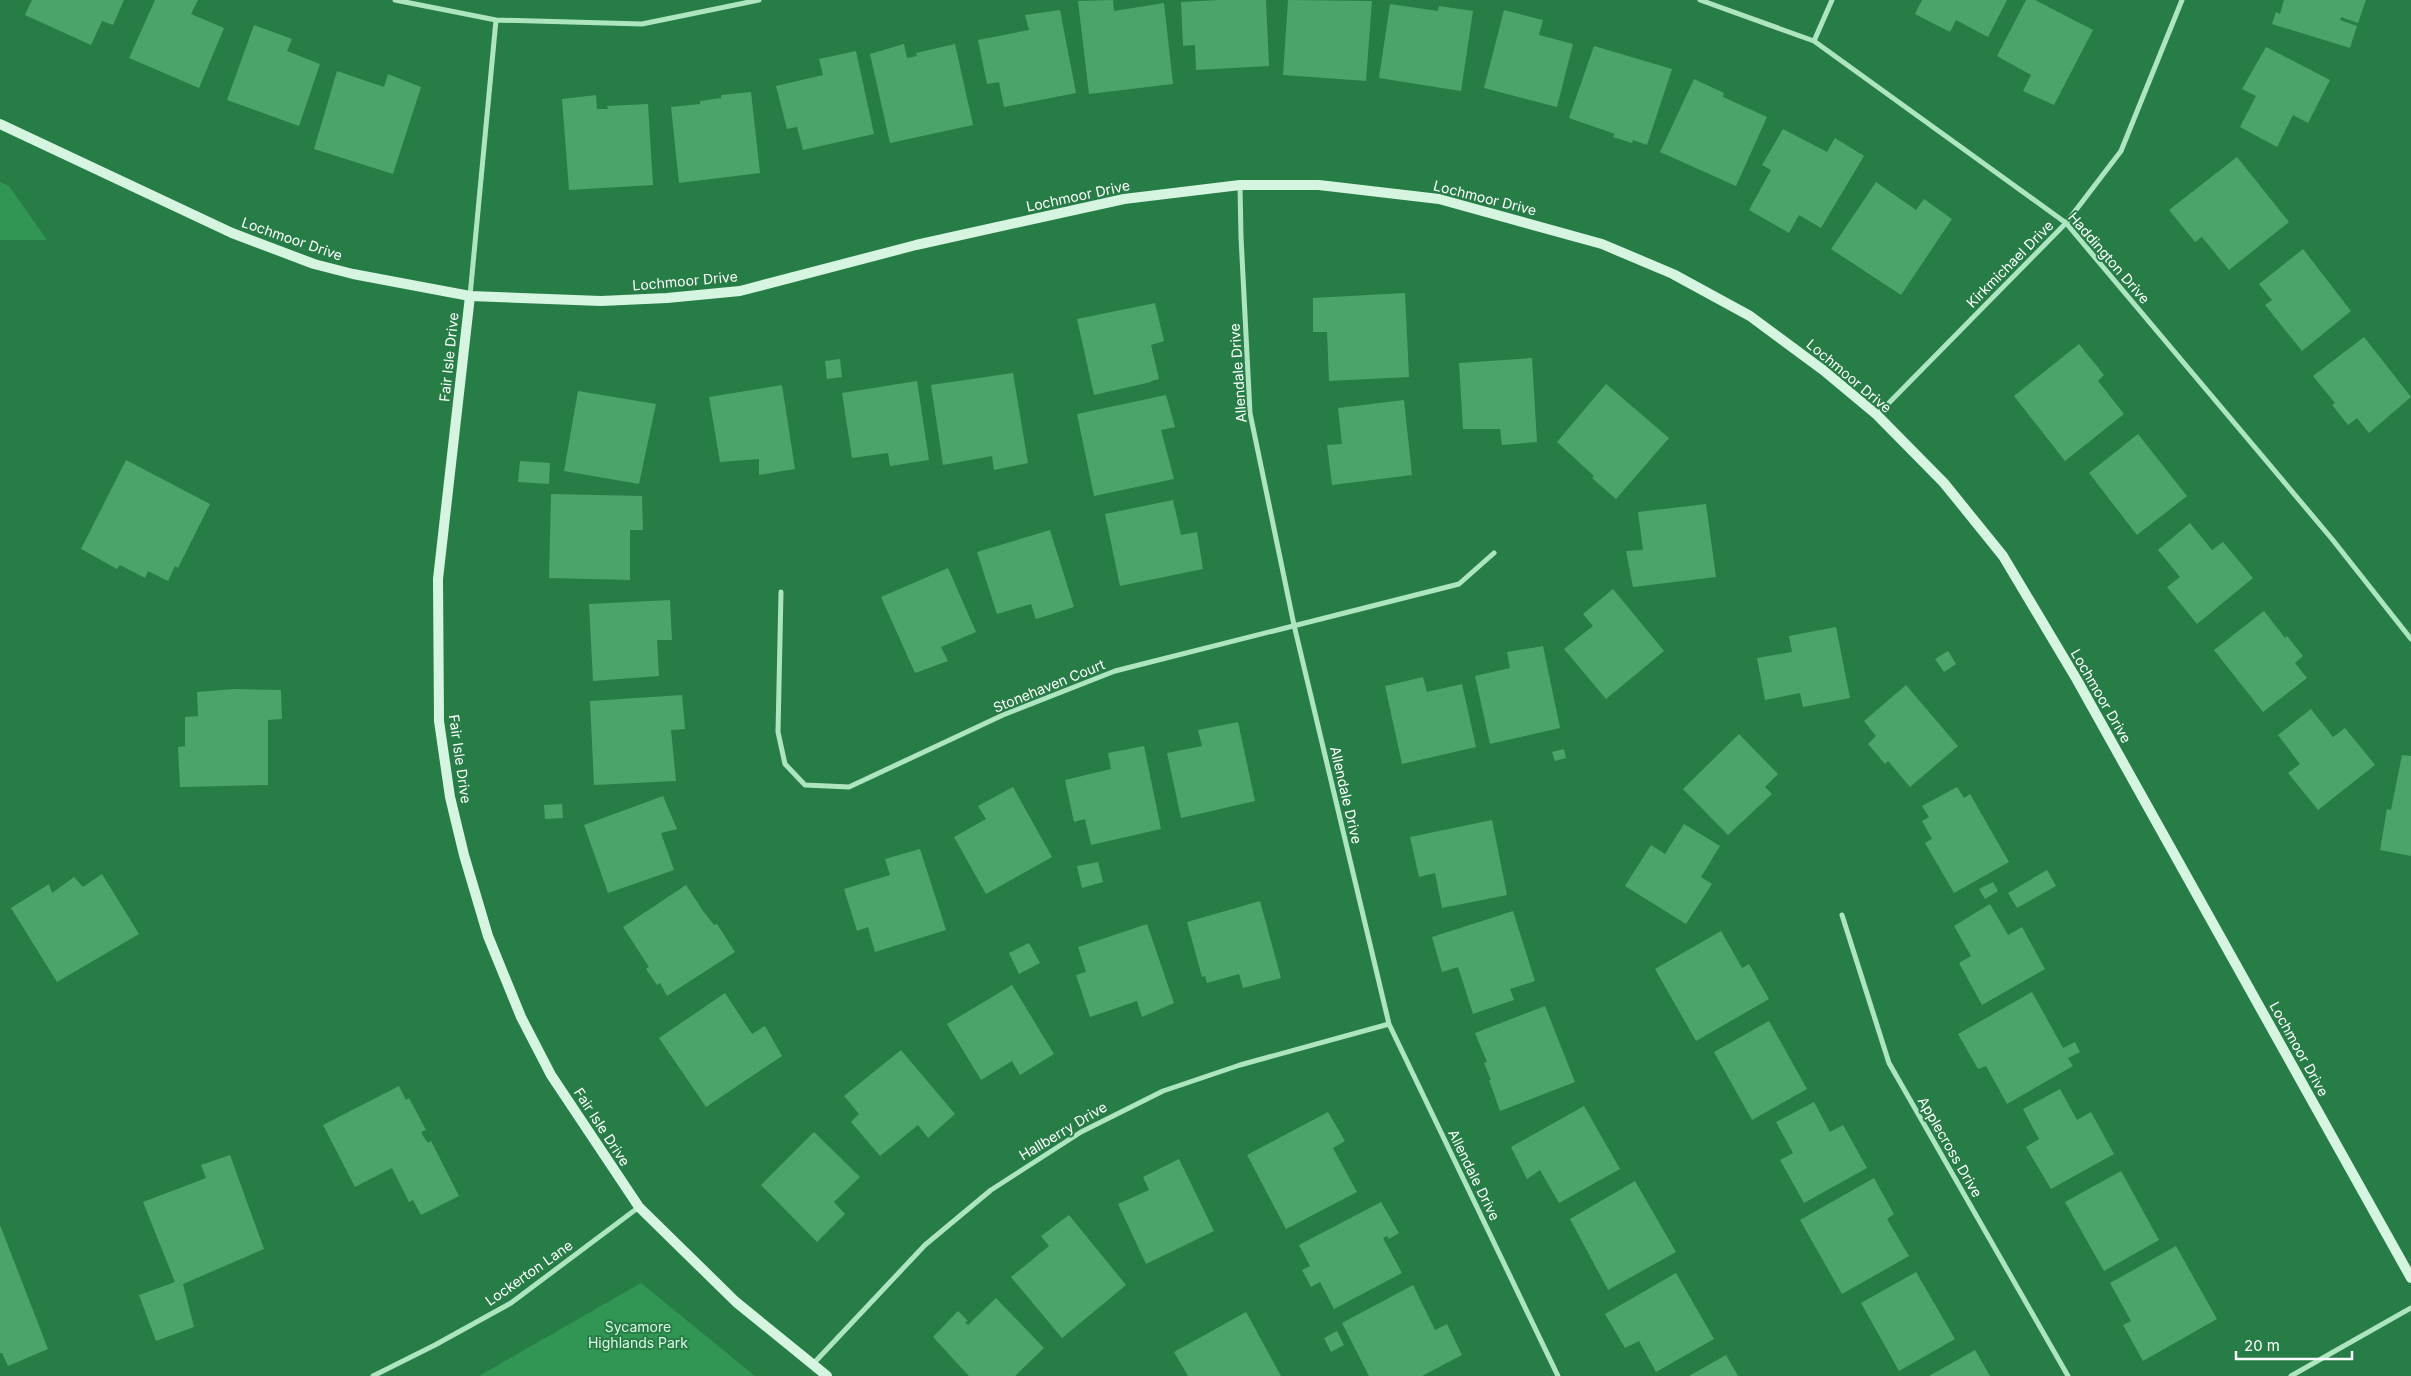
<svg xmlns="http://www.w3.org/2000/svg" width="2411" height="1376" font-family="Inter,sans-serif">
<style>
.green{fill:#319554}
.building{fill:#4ba46a}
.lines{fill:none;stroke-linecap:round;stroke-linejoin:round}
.street{stroke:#ace5c0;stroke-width:5}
.secondary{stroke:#d5f5e1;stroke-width:10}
.labels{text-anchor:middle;stroke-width:4;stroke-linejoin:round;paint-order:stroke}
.street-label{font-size:14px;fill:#fff;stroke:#277d46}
.park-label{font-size:14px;fill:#ddf7e6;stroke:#277d46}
</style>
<rect width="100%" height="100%" fill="#277d46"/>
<path class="green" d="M 0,182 L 9,186 L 47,240 L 0,240 Z
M 641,1283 L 755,1376 L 479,1376 Z"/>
<path class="building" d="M 32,0 L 124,0 L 113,25 L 102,21 L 91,45 L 25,15 Z
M 155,0 L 198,0 L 191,14 L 224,28 L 199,88 L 129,58 Z
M 1113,0 L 1114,11 L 1164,3 L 1173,84 L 1089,94 L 1078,1 Z
M 1220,0 L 1266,0 L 1269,66 L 1196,70 L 1195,45 L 1183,46 L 1181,2 Z
M 1288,0 L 1372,1 L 1366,81 L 1283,75 Z
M 1922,0 L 2007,0 L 1988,37 L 1956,20 L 1950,32 L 1915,14 Z
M 2026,0 L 2035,0 L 2093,30 L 2054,105 L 2023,91 L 2031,75 L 1997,56 Z
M 2284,0 L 2366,0 L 2358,23 L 2341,17 L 2340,20 L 2357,26 L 2350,48 L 2272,24 L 2276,12 L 2280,14 Z
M 1390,4 L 1438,11 L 1439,6 L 1473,11 L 1461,91 L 1379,78 Z
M 1060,10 L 1076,93 L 1004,107 L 999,82 L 987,84 L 978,40 L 1029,30 L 1025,15 Z
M 1504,10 L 1543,20 L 1539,35 L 1573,44 L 1557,107 L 1484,88 Z
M 254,25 L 292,39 L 287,51 L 320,64 L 299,126 L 227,100 Z
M 904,44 L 907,58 L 917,56 L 916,53 L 955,44 L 973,125 L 890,143 L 870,54 Z
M 1594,46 L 1672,69 L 1647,145 L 1633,140 L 1632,143 L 1613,137 L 1615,134 L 1569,118 Z
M 2266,47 L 2330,80 L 2308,123 L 2293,115 L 2277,147 L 2240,127 L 2256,96 L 2242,89 Z
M 856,51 L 874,134 L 803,150 L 797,127 L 787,129 L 776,86 L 823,75 L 819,59 Z
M 337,71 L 384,87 L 388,74 L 421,87 L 393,174 L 314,149 Z
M 1694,79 L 1724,93 L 1723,97 L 1767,117 L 1736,186 L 1660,152 Z
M 751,92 L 760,173 L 679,183 L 671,107 L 700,104 L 700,101 L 721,98 L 721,95 Z
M 596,95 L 597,109 L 608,109 L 607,106 L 648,104 L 653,185 L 569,190 L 562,99 Z
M 1783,129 L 1827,152 L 1835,138 L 1864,156 L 1821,228 L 1799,215 L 1789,233 L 1749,210 L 1771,170 L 1762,165 Z
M 2237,157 L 2289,222 L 2229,270 L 2202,237 L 2195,242 L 2169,210 Z
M 1876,182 L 1916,210 L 1924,199 L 1952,219 L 1901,295 L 1831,249 Z
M 2303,249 L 2351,311 L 2302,351 L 2265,305 L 2272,300 L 2259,284 Z
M 1405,293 L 1409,377 L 1329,381 L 1327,332 L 1313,332 L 1313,298 Z
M 1155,303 L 1164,341 L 1151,345 L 1159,379 L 1151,381 L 1151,382 L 1094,395 L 1077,319 Z
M 2364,337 L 2411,397 L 2369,433 L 2357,418 L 2348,425 L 2332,405 L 2335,403 L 2313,376 Z
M 2079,344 L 2104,375 L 2098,381 L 2124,414 L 2065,461 L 2014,396 Z
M 1532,358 L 1537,442 L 1502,445 L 1500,429 L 1463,429 L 1459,363 Z
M 840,359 L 842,377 L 827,379 L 825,361 Z
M 1013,373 L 1028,463 L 994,470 L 992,456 L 943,465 L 931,385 Z
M 917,381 L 929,460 L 890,466 L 888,453 L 852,458 L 842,393 Z
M 1606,384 L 1669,438 L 1616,499 L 1592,478 L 1594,476 L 1557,442 Z
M 782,385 L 795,469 L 759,475 L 759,459 L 720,462 L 709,397 Z
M 578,391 L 656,404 L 639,484 L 564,471 Z
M 1166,395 L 1175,427 L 1161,430 L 1174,479 L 1094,496 L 1077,414 Z
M 1404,400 L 1412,475 L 1332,485 L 1327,445 L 1342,444 L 1338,408 Z
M 2138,434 L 2187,496 L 2137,535 L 2089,473 Z
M 126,460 L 210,504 L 178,568 L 175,566 L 168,581 L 148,571 L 145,578 L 120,565 L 117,569 L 81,549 Z
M 520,461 L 550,463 L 549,484 L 518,482 Z
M 551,494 L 642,496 L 643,530 L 630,530 L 630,580 L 549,578 Z
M 1173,500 L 1181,535 L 1197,532 L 1203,569 L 1120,586 L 1105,514 Z
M 1706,504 L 1716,577 L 1633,587 L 1626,551 L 1643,550 L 1638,512 Z
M 2190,523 L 2212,550 L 2223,542 L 2253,578 L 2197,624 L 2167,587 L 2180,577 L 2158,550 Z
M 1050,530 L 1074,607 L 1036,619 L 1031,604 L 997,614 L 977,552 Z
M 948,568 L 976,632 L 941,647 L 948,661 L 915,673 L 881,597 Z
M 1613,589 L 1664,651 L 1606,699 L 1564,649 L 1593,626 L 1583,614 Z
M 670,600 L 672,640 L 657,640 L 659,676 L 593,681 L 589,604 Z
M 2264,611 L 2285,638 L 2287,636 L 2303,656 L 2295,663 L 2307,678 L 2263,712 L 2214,650 Z
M 1836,627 L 1850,698 L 1803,707 L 1800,693 L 1765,700 L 1757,658 L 1792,652 L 1789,636 Z
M 1543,646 L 1560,728 L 1490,744 L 1475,676 L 1510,668 L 1507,652 Z
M 1948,651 L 1956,664 L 1944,672 L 1935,659 Z
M 1423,677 L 1427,692 L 1462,684 L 1476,747 L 1402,764 L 1385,686 Z
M 1906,685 L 1958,746 L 1910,787 L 1888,761 L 1885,764 L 1868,744 L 1876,736 L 1864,721 Z
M 234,689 L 281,690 L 282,719 L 268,720 L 268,785 L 180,787 L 178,747 L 185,746 L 185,717 L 198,716 L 197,692 Z
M 682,695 L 685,729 L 671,730 L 676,781 L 594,785 L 590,701 Z
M 2311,709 L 2333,737 L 2345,728 L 2375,765 L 2318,810 L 2288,773 L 2300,764 L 2278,735 Z
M 1238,722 L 1255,801 L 1181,818 L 1167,753 L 1202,746 L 1198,730 Z
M 1739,734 L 1778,774 L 1765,787 L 1772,794 L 1728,835 L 1683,789 Z
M 1144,746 L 1161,829 L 1091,845 L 1085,819 L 1074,822 L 1065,780 L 1111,769 L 1108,753 Z
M 1564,749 L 1566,758 L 1555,761 L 1552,752 Z
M 2402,755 L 2411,756 L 2411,856 L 2380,850 L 2387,809 L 2391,810 Z
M 1013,787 L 1052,857 L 986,894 L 954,837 L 986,819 L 978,806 Z
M 1957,787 L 1964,798 L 1970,794 L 2009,862 L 1954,893 L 1925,843 L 1932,839 L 1922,821 L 1929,817 L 1922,806 Z
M 663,796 L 677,829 L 661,833 L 674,870 L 608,893 L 584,825 Z
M 562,804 L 563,818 L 545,819 L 544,805 Z
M 1492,820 L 1507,895 L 1442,908 L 1435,873 L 1419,877 L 1410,837 Z
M 1684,824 L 1720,846 L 1701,877 L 1712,884 L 1686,924 L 1625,886 L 1651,845 L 1665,854 Z
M 920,849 L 946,930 L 875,952 L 868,927 L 857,931 L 844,889 L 890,875 L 885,859 Z
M 1098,862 L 1103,882 L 1082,888 L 1077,866 Z
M 2047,870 L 2056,886 L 2017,908 L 2008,893 Z
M 102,874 L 139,934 L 57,982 L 11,908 L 49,884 L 52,893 L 74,877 L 83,887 Z
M 1993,882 L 1998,891 L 1985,899 L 1979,889 Z
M 686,885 L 703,911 L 714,925 L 717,924 L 735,952 L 667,996 L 660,983 L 657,985 L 646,969 L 649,967 L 623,927 Z
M 1260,901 L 1281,978 L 1243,988 L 1239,974 L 1207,983 L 1205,976 L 1202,977 L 1187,922 Z
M 1990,904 L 2008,935 L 2022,927 L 2045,969 L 1982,1005 L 1959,963 L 1971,956 L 1954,926 Z
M 1513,911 L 1535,981 L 1510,989 L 1514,1000 L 1473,1014 L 1458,967 L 1442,972 L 1432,937 Z
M 1147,924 L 1174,1003 L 1142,1017 L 1137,1001 L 1090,1017 L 1076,975 L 1086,972 L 1078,947 Z
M 1721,931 L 1742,968 L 1749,964 L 1769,999 L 1696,1041 L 1655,969 Z
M 1029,943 L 1040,963 L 1019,974 L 1009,953 Z
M 1012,985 L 1054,1054 L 1020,1075 L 1012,1061 L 981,1080 L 947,1024 Z
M 2032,992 L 2063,1048 L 2075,1042 L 2080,1052 L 2068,1058 L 2073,1066 L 2007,1104 L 1986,1066 L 1978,1069 L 1958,1034 Z
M 725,993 L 752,1034 L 765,1026 L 782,1056 L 706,1107 L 659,1038 Z
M 1545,1006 L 1575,1082 L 1500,1111 L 1489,1080 L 1491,1080 L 1484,1063 L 1487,1062 L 1475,1033 Z
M 1769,1021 L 1807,1089 L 1752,1120 L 1714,1052 Z
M 901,1050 L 955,1114 L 928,1138 L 918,1125 L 880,1156 L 851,1122 L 859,1114 L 844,1096 Z
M 399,1086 L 406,1100 L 409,1098 L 426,1130 L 421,1132 L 423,1136 L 428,1143 L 431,1141 L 459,1196 L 421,1215 L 413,1200 L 409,1202 L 392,1168 L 355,1187 L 323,1125 Z
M 2060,1089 L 2077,1120 L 2091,1112 L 2114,1154 L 2051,1189 L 2026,1147 L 2039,1139 L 2023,1109 Z
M 1814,1102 L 1830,1132 L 1843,1125 L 1867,1168 L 1804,1203 L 1780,1160 L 1793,1153 L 1776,1122 Z
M 1584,1106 L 1620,1169 L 1559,1203 L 1540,1170 L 1527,1179 L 1511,1147 Z
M 1328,1112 L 1345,1141 L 1333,1148 L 1357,1192 L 1286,1229 L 1247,1155 Z
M 814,1132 L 860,1177 L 834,1202 L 845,1214 L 817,1242 L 761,1185 Z
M 230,1155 L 264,1249 L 183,1284 L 194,1327 L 156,1341 L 139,1295 L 175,1282 L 143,1202 L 206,1178 L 201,1165 Z
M 1179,1159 L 1214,1231 L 1146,1264 L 1118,1204 L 1149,1190 L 1143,1177 Z
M 2121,1171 L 2159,1240 L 2104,1271 L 2065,1202 Z
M 1874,1178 L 1894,1214 L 1887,1219 L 1909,1256 L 1842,1294 L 1800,1220 Z
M 1635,1181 L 1676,1252 L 1608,1290 L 1570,1219 Z
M 1381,1202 L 1399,1233 L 1389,1239 L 1387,1236 L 1383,1238 L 1402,1273 L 1334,1309 L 1320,1282 L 1311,1287 L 1302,1270 L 1310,1266 L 1299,1245 Z
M 1069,1215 L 1126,1285 L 1062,1338 L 1011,1277 L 1049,1246 L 1041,1236 Z
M 0,1225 L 48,1349 L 8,1366 L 2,1353 L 0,1353 Z
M 2176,1246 L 2217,1319 L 2143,1361 L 2123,1325 L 2131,1321 L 2110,1283 Z
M 1916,1272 L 1955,1339 L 1899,1371 L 1861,1303 Z
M 1676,1273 L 1714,1339 L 1656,1372 L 1639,1341 L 1625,1348 L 1605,1314 Z
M 1413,1285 L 1435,1330 L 1447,1324 L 1462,1355 L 1422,1376 L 1369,1376 L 1342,1323 Z
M 996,1298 L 1044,1348 L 1015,1376 L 969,1376 L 933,1337 L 958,1311 L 968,1321 L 965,1322 L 968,1325 Z
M 1246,1312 L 1281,1376 L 1188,1376 L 1174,1352 Z
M 1337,1331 L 1344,1345 L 1331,1352 L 1324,1338 Z
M 1975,1350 L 1990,1376 L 1929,1376 Z
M 1726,1355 L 1738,1376 L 1689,1376 Z"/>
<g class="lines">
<path class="street" d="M 395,0 L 496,20 L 642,24 L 759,0
M 1700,0 L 1814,41 L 2066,223 L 2332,539 L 2411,639
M 1814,41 L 1832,0
M 1240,185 L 1241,237 L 1250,413 L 1294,625 L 1389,1024 L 1558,1376
M 470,296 L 496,20
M 1877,415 L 2066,223 L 2121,151 L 2182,0
M 781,592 L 778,732 L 785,764 L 805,785 L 849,787 L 1003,715 L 1115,671 L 1459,584 L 1494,553
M 1842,915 L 1889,1063 L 2068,1376
M 813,1364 L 925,1245 L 991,1190 L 1081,1132 L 1163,1091 L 1240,1065 L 1389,1024
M 373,1376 L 435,1345 L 511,1303 L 639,1207
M 2291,1376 L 2411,1308"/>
<path class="secondary" d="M 0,124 L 232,233 L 314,264 L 353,274 L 470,296 L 601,301 L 667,298 L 740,291 L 916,245 L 1124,199 L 1240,185 L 1319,185 L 1439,199 L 1602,244 L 1673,274 L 1750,316 L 1823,370 L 1877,415 L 1944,483 L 2003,556 L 2077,680 L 2411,1278
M 470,296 L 438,579 L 439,721 L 450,797 L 464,855 L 488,936 L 521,1017 L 551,1075 L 639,1207 L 736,1302 L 827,1376"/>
</g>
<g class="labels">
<g class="street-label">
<text transform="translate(1078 196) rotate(-12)" y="5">Lochmoor Drive</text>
<text transform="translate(1485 198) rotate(14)" y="5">Lochmoor Drive</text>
<text transform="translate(292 239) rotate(19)" y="5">Lochmoor Drive</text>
<text transform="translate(2109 258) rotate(49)" y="5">Haddington Drive</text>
<text transform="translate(2010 264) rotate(-45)" y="5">Kirkmichael Drive</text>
<text transform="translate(685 281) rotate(-5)" y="5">Lochmoor Drive</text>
<text transform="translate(449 357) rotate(-84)" y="5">Fair Isle Drive</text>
<text transform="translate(1238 373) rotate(-94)" y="5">Allendale Drive</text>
<text transform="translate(1849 376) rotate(40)" y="5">Lochmoor Drive</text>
<text transform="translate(1049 686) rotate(-22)" y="5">Stonehaven Court</text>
<text transform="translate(2101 696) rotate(60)" y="5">Lochmoor Drive</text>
<text transform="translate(460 759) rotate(82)" y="5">Fair Isle Drive</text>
<text transform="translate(1346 795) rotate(77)" y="5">Allendale Drive</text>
<text transform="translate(2299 1049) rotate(61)" y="5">Lochmoor Drive</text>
<text transform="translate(602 1127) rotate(57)" y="5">Fair Isle Drive</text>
<text transform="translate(1063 1131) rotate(-31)" y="5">Hallberry Drive</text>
<text transform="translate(1950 1147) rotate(60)" y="5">Applecross Drive</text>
<text transform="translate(1474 1175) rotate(64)" y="5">Allendale Drive</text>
<text transform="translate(529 1273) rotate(-35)" y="5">Lockerton Lane</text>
</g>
<g class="park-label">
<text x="638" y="1332">Sycamore<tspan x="638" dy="16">Highlands Park</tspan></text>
</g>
</g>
<path d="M2236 1351v8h116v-8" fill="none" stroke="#ffffff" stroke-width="2.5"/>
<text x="2244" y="1351" font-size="15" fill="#ffffff" stroke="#277d46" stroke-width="4" paint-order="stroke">20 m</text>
</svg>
